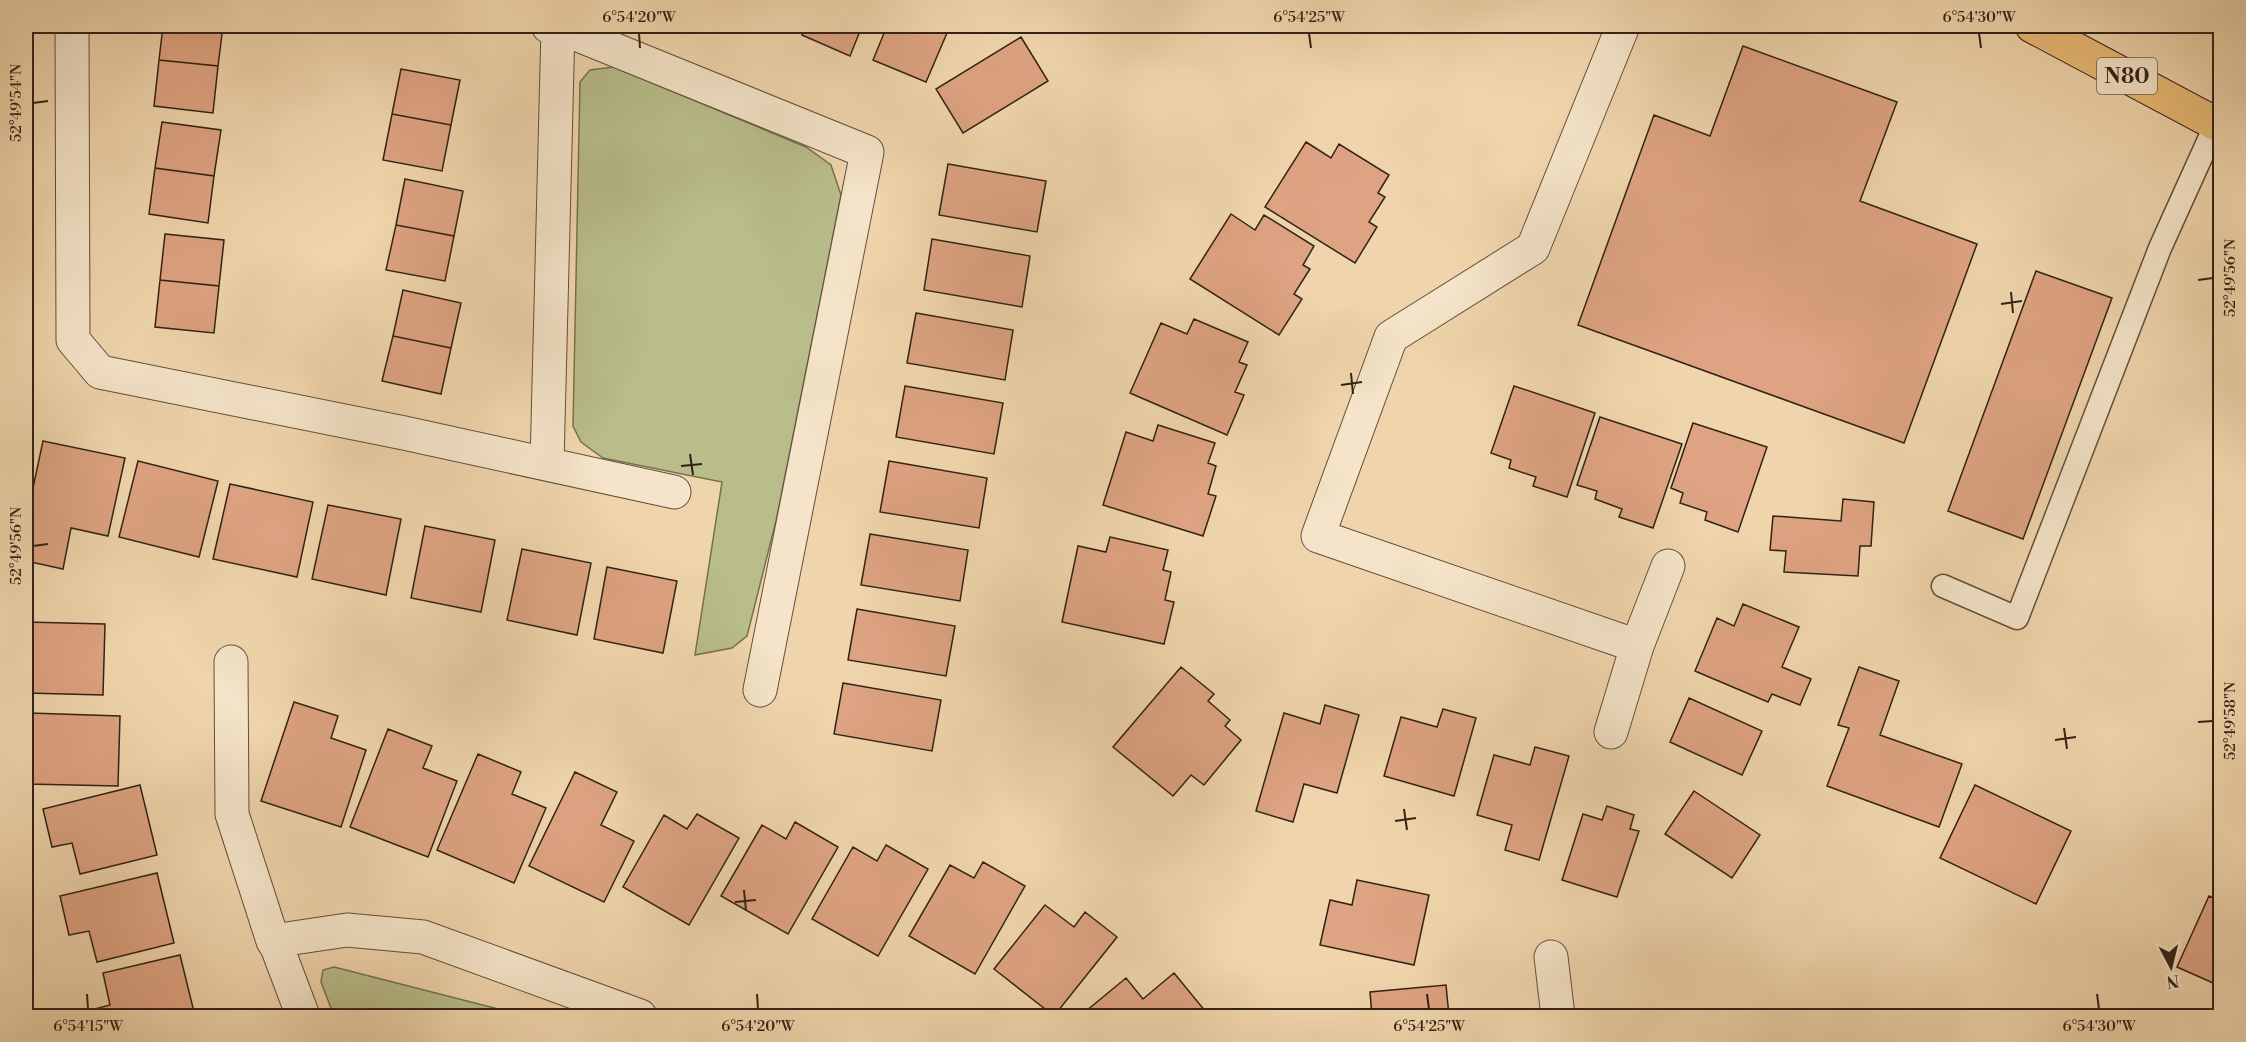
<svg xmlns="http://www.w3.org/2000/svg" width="2246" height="1042" font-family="'Libre Bodoni',serif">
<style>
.green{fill:#b8bd8a;stroke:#757050;stroke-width:1.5}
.building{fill:#dea382;stroke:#322215;stroke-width:1.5}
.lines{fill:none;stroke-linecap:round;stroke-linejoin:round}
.lane-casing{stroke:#624f3b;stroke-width:25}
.street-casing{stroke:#624f3b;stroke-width:35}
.primary-casing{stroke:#322215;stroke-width:35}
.lane{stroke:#f5e4c9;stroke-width:22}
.street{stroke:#f5e4c9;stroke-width:33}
.primary{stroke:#e8ba76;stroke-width:33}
.ticks{fill:none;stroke:#322215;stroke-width:2}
.labels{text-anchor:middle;stroke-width:4.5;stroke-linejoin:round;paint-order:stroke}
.shield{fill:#f5e4c9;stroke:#6c5c4b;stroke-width:1.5}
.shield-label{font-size:21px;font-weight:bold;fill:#322215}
.neatline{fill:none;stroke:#322215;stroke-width:2}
.ticks-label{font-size:15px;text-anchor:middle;fill:#322215}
</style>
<rect width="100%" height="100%" fill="#f0d5ac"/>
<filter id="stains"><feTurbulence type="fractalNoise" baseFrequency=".00333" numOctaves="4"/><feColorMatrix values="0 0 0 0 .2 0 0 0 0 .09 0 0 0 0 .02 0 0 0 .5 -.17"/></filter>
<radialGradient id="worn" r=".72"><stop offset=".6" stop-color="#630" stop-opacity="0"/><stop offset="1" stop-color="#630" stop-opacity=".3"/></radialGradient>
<path class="green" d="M 614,67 L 806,147 L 831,165 L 841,195 L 776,521 L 747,636 L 732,648 L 695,655 L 722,482 L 603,458 L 581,442 L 573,426 L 580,82 L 590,70 Z
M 334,967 L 526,1016 L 334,1016 L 321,982 L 323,970 Z"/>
<path class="building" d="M 163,26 L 223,26 L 218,66 L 159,60 Z
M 806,26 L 862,26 L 850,56 L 802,35 Z
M 887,26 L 950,26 L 926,82 L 873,60 Z
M 1021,37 L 1048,81 L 963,133 L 936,89 Z
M 1743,46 L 1897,102 L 1860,201 L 1977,244 L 1904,443 L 1578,325 L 1654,115 L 1710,136 Z
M 159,60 L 218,66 L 213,113 L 154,106 Z
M 401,69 L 460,80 L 451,125 L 392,114 Z
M 392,114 L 451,125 L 442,171 L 383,160 Z
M 162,122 L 221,130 L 214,176 L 155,168 Z
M 1306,142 L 1331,158 L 1339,144 L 1389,175 L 1378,193 L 1385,197 L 1369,222 L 1377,227 L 1355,263 L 1265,207 Z
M 948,164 L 1046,181 L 1037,232 L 939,215 Z
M 155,168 L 214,176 L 208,223 L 149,214 Z
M 405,179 L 463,191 L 454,236 L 396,225 Z
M 1231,214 L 1255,230 L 1264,215 L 1314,246 L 1303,265 L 1310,269 L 1294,294 L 1302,299 L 1279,335 L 1190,279 Z
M 396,225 L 454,236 L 445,281 L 386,270 Z
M 165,234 L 224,240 L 219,286 L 160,280 Z
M 932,239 L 1030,256 L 1022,307 L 924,290 Z
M 2036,271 L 2112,298 L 2023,539 L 1948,511 Z
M 160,280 L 219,286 L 214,333 L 155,327 Z
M 403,290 L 461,303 L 451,348 L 393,336 Z
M 916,313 L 1013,330 L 1005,380 L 907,363 Z
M 1194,319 L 1248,342 L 1239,362 L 1247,365 L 1235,392 L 1244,395 L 1227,435 L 1130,393 L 1161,323 L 1187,334 Z
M 393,336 L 451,348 L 441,394 L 382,381 Z
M 905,386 L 1003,403 L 994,454 L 896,437 Z
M 1514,386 L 1595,413 L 1567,497 L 1533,486 L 1536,477 L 1509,468 L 1511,460 L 1491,453 Z
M 1600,417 L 1682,444 L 1653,528 L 1619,517 L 1622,509 L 1595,499 L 1597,491 L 1577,485 Z
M 1693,423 L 1767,447 L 1738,532 L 1705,520 L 1707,512 L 1680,503 L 1683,493 L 1671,488 Z
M 1158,425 L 1215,443 L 1208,463 L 1216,466 L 1208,494 L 1216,496 L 1203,536 L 1103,505 L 1126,432 L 1153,441 Z
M 43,441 L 125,458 L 108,536 L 71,528 L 63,569 L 26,561 L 32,522 L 26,521 Z
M 138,461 L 218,481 L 199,557 L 119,537 Z
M 889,461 L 987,478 L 979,528 L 880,512 Z
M 230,484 L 313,502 L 297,577 L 213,559 Z
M 1843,499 L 1874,502 L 1871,546 L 1860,546 L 1858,576 L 1784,572 L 1786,551 L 1770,550 L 1773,516 L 1841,521 Z
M 328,505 L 401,519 L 386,595 L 312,579 Z
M 425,526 L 495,540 L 481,612 L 411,598 Z
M 870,534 L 968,550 L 960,601 L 861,585 Z
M 1110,537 L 1168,550 L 1163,570 L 1171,572 L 1165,600 L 1174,602 L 1164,644 L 1062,622 L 1078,546 L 1106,552 Z
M 522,549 L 591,563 L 577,635 L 507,620 Z
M 607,567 L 677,581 L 663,653 L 594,639 Z
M 1743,604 L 1799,627 L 1782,667 L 1811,679 L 1800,705 L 1772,694 L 1768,702 L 1695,671 L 1717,618 L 1734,626 Z
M 857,609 L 955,626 L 946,676 L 848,660 Z
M 26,622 L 105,624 L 103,695 L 26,693 Z
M 1181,667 L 1214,694 L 1208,701 L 1230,720 L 1225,726 L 1241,740 L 1204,785 L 1191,775 L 1173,796 L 1113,747 Z
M 1859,667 L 1899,681 L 1880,735 L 1962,764 L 1939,827 L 1827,786 L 1849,728 L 1838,725 Z
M 843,683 L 941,700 L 932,751 L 834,734 Z
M 1689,698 L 1762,731 L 1742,775 L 1670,742 Z
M 294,702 L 338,716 L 331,738 L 366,750 L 341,827 L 261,801 Z
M 1325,705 L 1359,715 L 1337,793 L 1304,784 L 1293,822 L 1256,811 L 1284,713 L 1320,724 Z
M 1443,709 L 1476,718 L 1454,796 L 1384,776 L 1401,717 L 1437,727 Z
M 29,713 L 120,716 L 118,786 L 27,784 Z
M 388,729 L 432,746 L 423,768 L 457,781 L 428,857 L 350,827 Z
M 1535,747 L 1569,756 L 1539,860 L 1505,850 L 1512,825 L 1477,815 L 1494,755 L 1530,765 Z
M 478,754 L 521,772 L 512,794 L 546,808 L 514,883 L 437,850 Z
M 575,772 L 617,792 L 601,825 L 634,841 L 604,902 L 529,866 Z
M 140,785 L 157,855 L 80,874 L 72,843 L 52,847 L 43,809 Z
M 1975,785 L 2071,831 L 2036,904 L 1940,858 Z
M 1694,791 L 1760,835 L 1732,878 L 1665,834 Z
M 1607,806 L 1634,815 L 1630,829 L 1639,831 L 1617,897 L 1562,880 L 1583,814 L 1602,820 Z
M 697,814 L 739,838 L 689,925 L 623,887 L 664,815 L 687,829 Z
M 795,822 L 838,847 L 788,934 L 721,896 L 762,825 L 786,839 Z
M 886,845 L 928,869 L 878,956 L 812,919 L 853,847 L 877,861 Z
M 983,862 L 1025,886 L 975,974 L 909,936 L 950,865 L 974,878 Z
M 157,873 L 174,943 L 97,962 L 89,931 L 69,935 L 60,896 Z
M 1357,880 L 1429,895 L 1414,965 L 1320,945 L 1330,900 L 1352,905 Z
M 2209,896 L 2220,901 L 2220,899 L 2220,986 L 2177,967 Z
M 1045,905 L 1074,927 L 1085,912 L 1117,937 L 1054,1016 L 994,969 Z
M 180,955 L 195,1016 L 92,1016 L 91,1010 L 110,1005 L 103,973 Z
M 1174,973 L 1206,1012 L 1200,1016 L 1080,1016 L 1126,978 L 1143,999 Z
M 1446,985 L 1449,1016 L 1372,1016 L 1370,992 Z"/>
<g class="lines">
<g class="lane-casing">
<path id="lane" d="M 1943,586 L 2017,618 L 2160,248 L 2216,124"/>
</g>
<g class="street-casing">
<path id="street" d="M 72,26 L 73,340 L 100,372 L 404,433 L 674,492
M 548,26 L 571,32 L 867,152 L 760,690
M 1623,26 L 1533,248 L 1391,337 L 1318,536 L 1637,646 L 1668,566
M 547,464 L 558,27
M 231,662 L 232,814 L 273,941 L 347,930 L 423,937 L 640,1016
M 1611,732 L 1637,646
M 273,941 L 277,947 L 303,1016
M 1551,957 L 1558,1016"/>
</g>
<g class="primary-casing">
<path id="primary" d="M 2032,26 L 2220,126"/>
</g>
<use href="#lane" class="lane"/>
<use href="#street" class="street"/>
<use href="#primary" class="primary"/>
</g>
<path class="ticks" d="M 639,33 L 640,48M 1309,33 L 1311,48M 1979,33 L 1981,48M 33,103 L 48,101M 2198,280 L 2213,278M 2011,292 L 2013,313M 2001,304 L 2022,301M 1351,373 L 1353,394M 1341,385 L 1362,382M 690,454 L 693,475M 681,466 L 702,464M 33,546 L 48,544M 2198,722 L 2213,721M 2064,728 L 2067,749M 2055,740 L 2076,737M 1404,809 L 1407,830M 1395,821 L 1416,818M 744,890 L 746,911M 735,902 L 756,900M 87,994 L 88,1009M 757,994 L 758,1009M 1427,994 L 1429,1009M 2097,994 L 2099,1009"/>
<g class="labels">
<rect class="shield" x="2097" y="58" width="60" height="36" rx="4.5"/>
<g class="shield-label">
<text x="2127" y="83">N80</text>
</g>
</g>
<rect width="2246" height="1042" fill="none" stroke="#f0d5ac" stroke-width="66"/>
<g transform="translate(2171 967) rotate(173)" stroke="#f5e4c9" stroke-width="4.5" paint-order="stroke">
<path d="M0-4.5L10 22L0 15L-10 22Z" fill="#322215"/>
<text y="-9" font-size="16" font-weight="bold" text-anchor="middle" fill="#322215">N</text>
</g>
<rect x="33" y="33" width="2180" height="976" class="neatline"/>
<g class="ticks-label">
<text x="639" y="22">6°54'20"W</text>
<text x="1309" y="22">6°54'25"W</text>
<text x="1979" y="22">6°54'30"W</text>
<text transform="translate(16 103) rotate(-90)" y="5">52°49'54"N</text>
<text transform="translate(2230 278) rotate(-90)" y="5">52°49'56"N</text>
<text transform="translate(16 546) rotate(-90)" y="5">52°49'56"N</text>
<text transform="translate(2230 721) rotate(-90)" y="5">52°49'58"N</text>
<text x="88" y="1031">6°54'15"W</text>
<text x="758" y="1031">6°54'20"W</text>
<text x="1429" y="1031">6°54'25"W</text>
<text x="2099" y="1031">6°54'30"W</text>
</g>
<rect width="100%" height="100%" filter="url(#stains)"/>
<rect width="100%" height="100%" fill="url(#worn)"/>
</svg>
